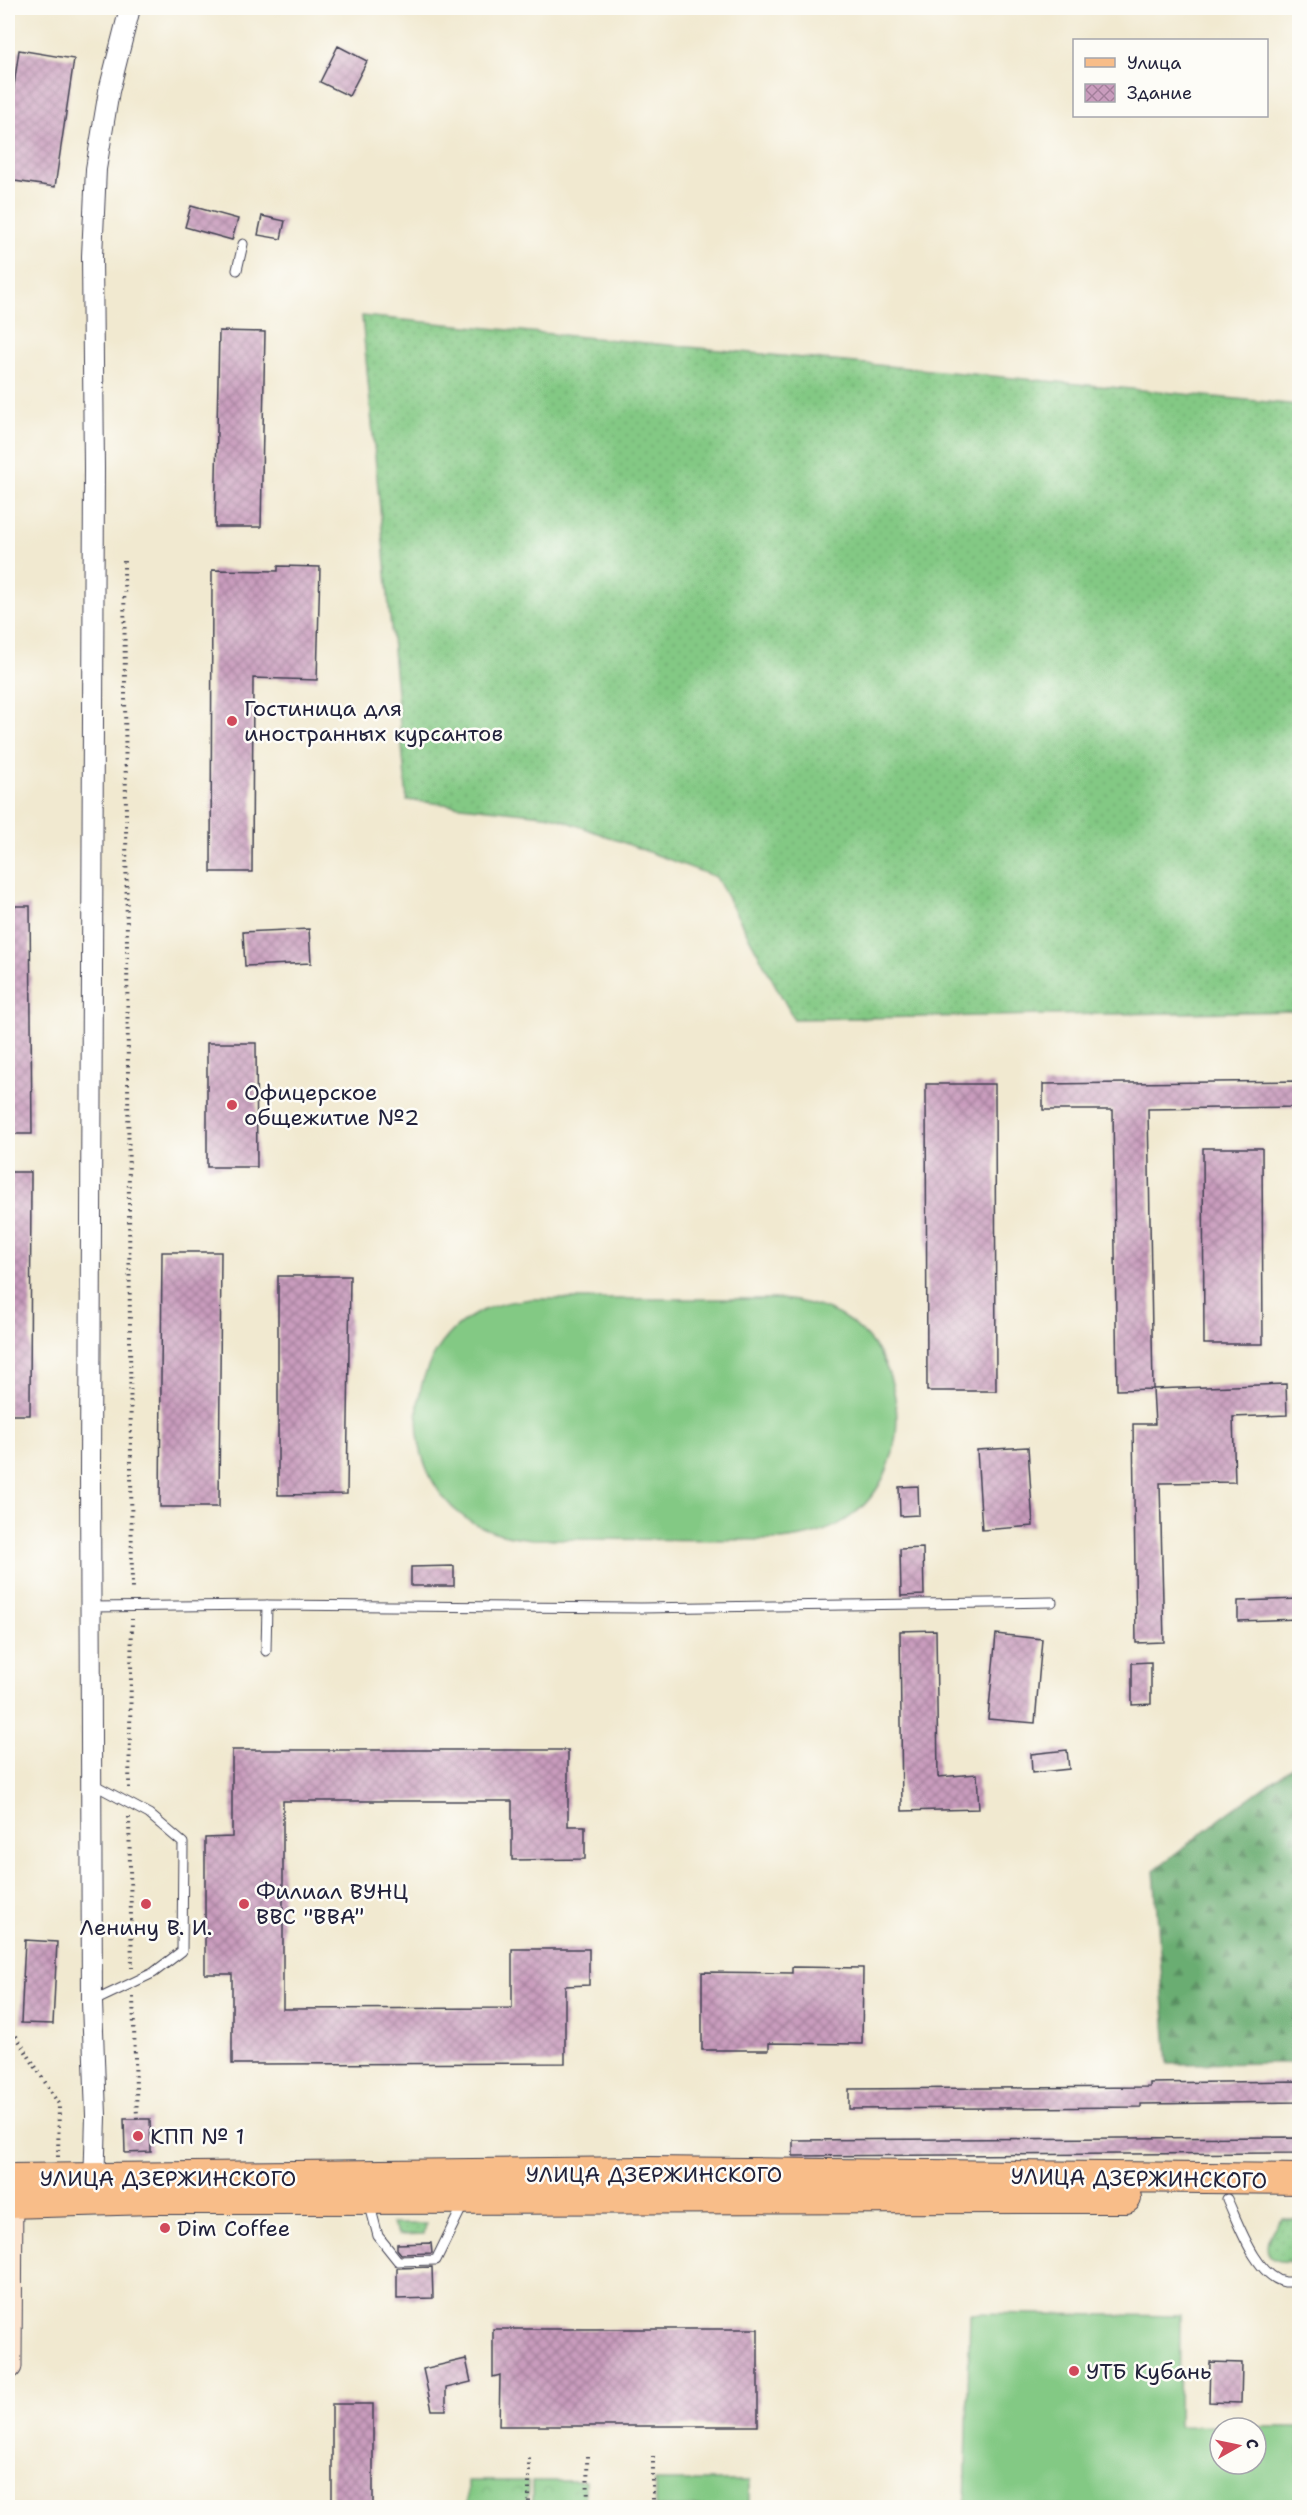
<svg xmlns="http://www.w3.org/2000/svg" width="1307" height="2515" font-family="'Shantell Sans',sans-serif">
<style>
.grass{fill:url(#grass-dots);stroke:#527660;stroke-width:1.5}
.forest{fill:url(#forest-firs);stroke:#466856;stroke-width:1.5}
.park{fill:url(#park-crowns);stroke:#527660;stroke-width:1.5}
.garden{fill:#83c984;stroke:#527660;stroke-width:1.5;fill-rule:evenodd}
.building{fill:url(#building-cross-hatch)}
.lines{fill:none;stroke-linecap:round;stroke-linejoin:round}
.lane-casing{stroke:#414051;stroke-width:11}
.street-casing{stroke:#414051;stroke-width:22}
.secondary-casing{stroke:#414051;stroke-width:29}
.primary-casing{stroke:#414051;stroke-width:32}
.path{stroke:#414051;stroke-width:4;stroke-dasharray:1.5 4.5;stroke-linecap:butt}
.lane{stroke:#fff;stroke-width:9}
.street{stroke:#fff;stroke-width:20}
.secondary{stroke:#fce5d0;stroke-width:27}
.primary{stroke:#f8bd89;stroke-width:30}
.poi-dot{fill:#d1495b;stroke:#fdfcf7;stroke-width:2}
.labels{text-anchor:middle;stroke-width:5;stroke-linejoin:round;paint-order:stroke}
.poi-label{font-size:22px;fill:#22223b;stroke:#fdfcf7;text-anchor:start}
.street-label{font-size:22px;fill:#22223b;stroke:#fdfcf7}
</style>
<defs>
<pattern id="grass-dots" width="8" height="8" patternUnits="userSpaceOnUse" patternTransform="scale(1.5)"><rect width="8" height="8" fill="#83c984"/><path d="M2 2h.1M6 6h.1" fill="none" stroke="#71ac73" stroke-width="1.8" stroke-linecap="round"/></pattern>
<pattern id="forest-firs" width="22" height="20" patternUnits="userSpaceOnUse" patternTransform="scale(1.5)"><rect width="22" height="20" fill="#6aad72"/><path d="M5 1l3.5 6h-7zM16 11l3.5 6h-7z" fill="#578c5f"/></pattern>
<pattern id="park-crowns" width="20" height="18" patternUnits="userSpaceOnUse" patternTransform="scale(1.5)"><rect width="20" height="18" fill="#83c984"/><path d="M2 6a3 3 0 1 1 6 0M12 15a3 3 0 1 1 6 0" fill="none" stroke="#71ac73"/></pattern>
<pattern id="building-cross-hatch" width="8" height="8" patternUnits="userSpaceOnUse" patternTransform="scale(1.5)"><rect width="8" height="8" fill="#c99cbd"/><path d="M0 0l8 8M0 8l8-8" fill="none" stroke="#a37f9b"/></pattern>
</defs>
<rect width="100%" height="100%" fill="#fdfcf7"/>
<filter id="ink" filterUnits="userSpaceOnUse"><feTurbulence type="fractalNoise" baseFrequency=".0167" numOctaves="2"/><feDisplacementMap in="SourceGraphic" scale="12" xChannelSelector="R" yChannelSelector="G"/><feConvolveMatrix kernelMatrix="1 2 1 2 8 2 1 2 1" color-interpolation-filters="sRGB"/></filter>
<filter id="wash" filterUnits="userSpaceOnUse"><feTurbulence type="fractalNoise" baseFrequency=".008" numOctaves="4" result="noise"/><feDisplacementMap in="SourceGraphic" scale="24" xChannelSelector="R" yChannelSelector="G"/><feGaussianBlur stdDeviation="1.35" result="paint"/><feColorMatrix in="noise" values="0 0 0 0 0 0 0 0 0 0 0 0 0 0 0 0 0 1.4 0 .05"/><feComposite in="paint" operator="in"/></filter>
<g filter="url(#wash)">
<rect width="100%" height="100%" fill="#f1e9d0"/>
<path class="grass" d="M 362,316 L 1299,405 L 1299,1011 L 794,1019 L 716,877 L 552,816 L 407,800 Z
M 1282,2219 L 1299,2219 L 1299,2261 C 1293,2261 1286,2262 1280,2261 C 1256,2256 1271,2228 1282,2219 Z
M 392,2224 L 426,2224 L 424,2234 L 399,2235 Z"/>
<path class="forest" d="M 1299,1762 L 1299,2063 L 1168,2064 L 1154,1870 L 1228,1813 Z"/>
<path class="park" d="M 468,2481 L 528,2481 L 527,2507 L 468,2507 Z
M 532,2481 L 585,2481 L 585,2507 L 532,2507 Z"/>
<path class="garden" d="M 532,1299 L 782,1299 C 799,1301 815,1304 831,1311 C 909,1345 919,1462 854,1514 C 833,1531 808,1537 782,1540 L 532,1539 C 506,1536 481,1531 460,1514 C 395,1461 405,1345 484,1310 C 499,1303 515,1301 532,1299 Z
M 970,2313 L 1180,2316 L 1179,2426 L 1299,2427 L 1299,2507 L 965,2507 ZM 1220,2428 L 1256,2428 L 1256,2464 L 1220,2464 Z
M 655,2481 L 749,2481 L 749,2507 L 655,2507 Z"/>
<g id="blocks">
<path class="building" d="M 338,46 L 367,61 L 349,96 L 320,82 Z
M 19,50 L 74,59 L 55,187 L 8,180 L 8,128 Z
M 191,206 L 238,219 L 232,240 L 185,227 Z
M 262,216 L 285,221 L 281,239 L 258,235 Z
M 219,331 L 265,332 L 261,527 L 215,527 Z
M 278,566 L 320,567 L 317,680 L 253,678 L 252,872 L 211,872 L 212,570 L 278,571 Z
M 8,906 L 30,906 L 32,1134 L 8,1134 Z
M 309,929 L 311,963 L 245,966 L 243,932 Z
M 207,1043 L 256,1043 L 257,1167 L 207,1167 Z
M 1299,1081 L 1299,1107 L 1148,1109 L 1153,1389 L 1117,1390 L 1113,1110 L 1043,1110 L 1043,1084 Z
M 926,1084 L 995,1084 L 996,1391 L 927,1391 Z
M 1203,1148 L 1262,1148 L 1263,1344 L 1204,1344 Z
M 8,1172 L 31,1172 L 30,1415 L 8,1415 Z
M 162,1252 L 221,1252 L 219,1507 L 160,1507 Z
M 278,1276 L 350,1276 L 347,1494 L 278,1495 Z
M 1286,1384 L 1287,1415 L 1233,1417 L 1235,1482 L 1160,1483 L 1164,1642 L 1136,1643 L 1133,1424 L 1155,1424 L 1153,1389 Z
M 1028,1447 L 1033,1526 L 982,1530 L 977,1450 Z
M 918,1486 L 919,1515 L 900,1516 L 899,1487 Z
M 923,1548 L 924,1595 L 901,1596 L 900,1549 Z
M 454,1566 L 454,1586 L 411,1586 L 411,1567 Z
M 1299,1599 L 1299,1619 L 1238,1621 L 1238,1601 Z
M 936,1630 L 938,1777 L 977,1774 L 979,1809 L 902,1811 L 900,1631 Z
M 996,1634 L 1042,1639 L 1035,1723 L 988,1719 Z
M 1151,1662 L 1151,1704 L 1132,1705 L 1132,1663 Z
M 232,1750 L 568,1750 L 568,1826 L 585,1826 L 585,1859 L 512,1860 L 512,1801 L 283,1801 L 283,2009 L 512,2008 L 512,1949 L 589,1949 L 589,1985 L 565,1986 L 565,2063 L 232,2064 L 232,1974 L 205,1974 L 205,1838 L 232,1837 Z
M 1067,1750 L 1069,1769 L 1032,1773 L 1031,1754 Z
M 25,1940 L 57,1942 L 53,2024 L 21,2023 Z
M 792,1967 L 863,1968 L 862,2044 L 769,2043 L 769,2050 L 702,2050 L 702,1972 L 792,1973 Z
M 1299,2081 L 1299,2102 L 1141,2104 L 1141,2107 L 849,2109 L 849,2089 L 1150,2087 L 1150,2083 Z
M 124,2119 L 150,2119 L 151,2152 L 125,2153 Z
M 1299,2137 L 1299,2153 L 793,2156 L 793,2140 Z
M 431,2243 L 432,2253 L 401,2254 L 397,2249 L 397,2244 Z
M 432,2267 L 433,2298 L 397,2299 L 397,2268 Z
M 493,2329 L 758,2329 L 758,2426 L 499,2426 L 500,2375 L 493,2377 Z
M 466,2359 L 471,2382 L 446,2388 L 446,2410 L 432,2410 L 423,2369 Z
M 1210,2362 L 1242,2363 L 1241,2403 L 1209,2402 Z
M 332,2404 L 373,2404 L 373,2508 L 332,2508 Z"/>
</g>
</g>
<g filter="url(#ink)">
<use href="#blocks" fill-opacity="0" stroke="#414051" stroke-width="1.5"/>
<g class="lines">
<g class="lane-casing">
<path id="lane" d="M 237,270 L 243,244
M 92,1607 L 267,1605 L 641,1608 L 1052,1602
M 266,1651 L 267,1605
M 91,1783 L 149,1814 L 183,1843 L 182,1951 L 153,1973 L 92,2002
M 1227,2199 C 1238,2222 1256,2277 1285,2282 C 1290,2282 1295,2282 1300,2282
M 369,2202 L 378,2236 L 398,2261 L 436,2260 L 463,2205"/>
</g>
<g class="street-casing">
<path id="street" d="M 94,2189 L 96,2116 L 92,2002 L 90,1471 L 94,468 L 92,256 L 96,169 L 109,91 L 130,8"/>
</g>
<g class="secondary-casing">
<path id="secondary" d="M 8,2366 L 9,2181"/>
</g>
<g class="primary-casing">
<path id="primary" d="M 8,2179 L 646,2172 L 1300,2179
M 8,2203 L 153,2199 L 1126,2198"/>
</g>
<path class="path" d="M 124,561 L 132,1593
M 129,1788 L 132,1619
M 129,1817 L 132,1968
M 133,1997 L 137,2119
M 8,2027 L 16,2036 L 59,2104 L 58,2157
M 8,2042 L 16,2036
M 587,2456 L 588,2508
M 653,2456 L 653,2508
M 529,2508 L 529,2456"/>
<use href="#lane" class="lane"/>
<use href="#street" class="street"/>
<use href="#secondary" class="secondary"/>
<use href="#primary" class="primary"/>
</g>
</g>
<g class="poi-dot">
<circle cx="232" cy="721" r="6"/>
<circle cx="232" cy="1105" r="6"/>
<circle cx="146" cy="1904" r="6"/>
<circle cx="244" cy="1904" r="6"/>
<circle cx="138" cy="2136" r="6"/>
<circle cx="165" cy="2228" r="6"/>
<circle cx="1074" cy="2371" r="6"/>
</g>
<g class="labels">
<g class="poi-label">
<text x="244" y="716">Гостиница для<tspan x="244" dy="25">иностранных курсантов</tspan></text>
<text x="244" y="1100">Офицерское<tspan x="244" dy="25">общежитие №2</tspan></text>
<text x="256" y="1899">Филиал ВУНЦ<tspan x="256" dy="25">ВВС "ВВА"</tspan></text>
<text x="146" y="1935" text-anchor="middle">Ленину В. И.</text>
<text x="150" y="2144">КПП № 1</text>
<text x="177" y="2236">Dim Coffee</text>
<text x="1086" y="2379">УТБ Кубань</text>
</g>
<g class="street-label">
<text x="654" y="2182">УЛИЦА ДЗЕРЖИНСКОГО</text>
<text x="168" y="2186">УЛИЦА ДЗЕРЖИНСКОГО</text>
<text transform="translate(1139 2178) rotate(1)" y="8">УЛИЦА ДЗЕРЖИНСКОГО</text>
</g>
</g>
<rect width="1307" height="2515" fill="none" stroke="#fdfcf7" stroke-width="30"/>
<rect x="1073" y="39" width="195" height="78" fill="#fdfcf7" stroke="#a5a5ac" stroke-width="1.5"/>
<rect x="1085" y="58" width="30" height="9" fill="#f8bd89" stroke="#a5a5ac" stroke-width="1.5"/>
<text x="1127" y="69" font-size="18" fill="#22223b">Улица</text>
<rect x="1085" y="84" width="30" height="18" fill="url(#building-cross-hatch)" stroke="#a5a5ac" stroke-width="1.5"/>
<text x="1127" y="99" font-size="18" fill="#22223b">Здание</text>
<g transform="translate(1238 2446) rotate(81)"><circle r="28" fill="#fdfcf7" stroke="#a5a5ac" stroke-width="1.5"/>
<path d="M0-4.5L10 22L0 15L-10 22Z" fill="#d1495b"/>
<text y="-9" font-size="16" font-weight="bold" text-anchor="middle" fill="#22223b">С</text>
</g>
</svg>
